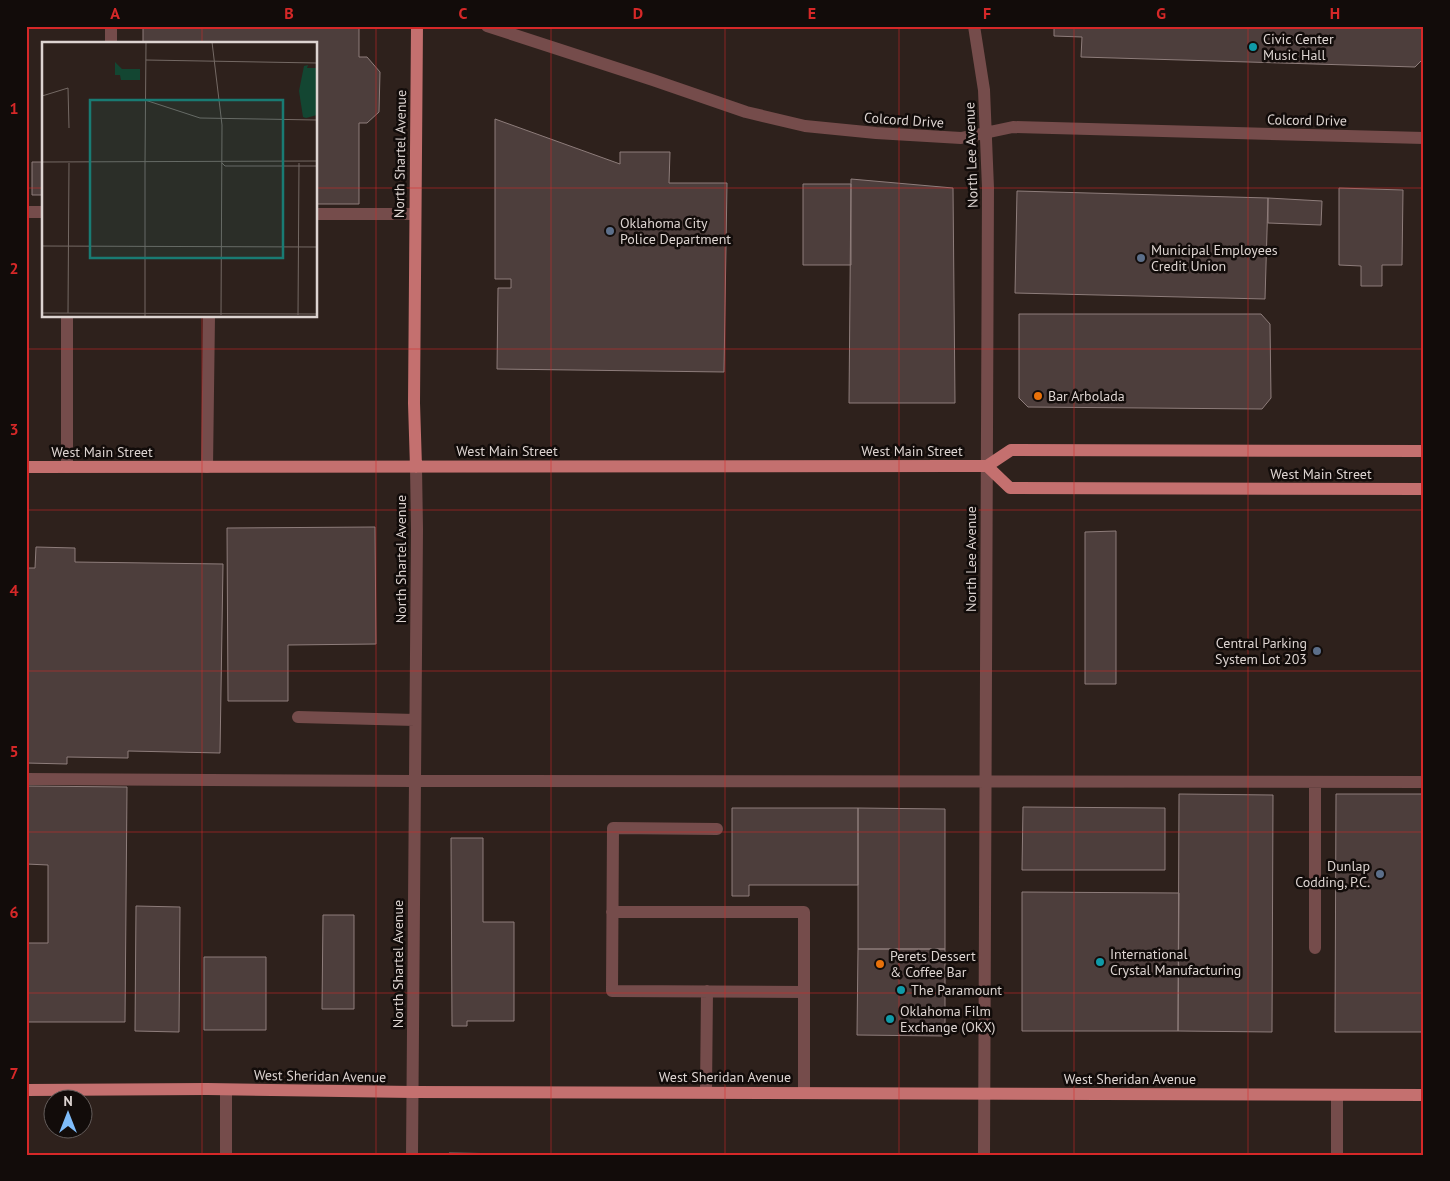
<svg xmlns="http://www.w3.org/2000/svg" width="1450" height="1181" font-family="'PT Sans',sans-serif">
<style>
.building{fill:#4d3e3c;stroke:#8e7d7b}
.lines{fill:none;stroke-linecap:round;stroke-linejoin:round}
.minor{stroke:#754c4b;stroke-width:12}
.major{stroke:#c4706f;stroke-width:12}
.grid{fill:none;stroke:#d62828;stroke-width:1;stroke-opacity:0.55}
.culture-dot{fill:#0f9aa8;stroke:#120c0a;stroke-width:2}
.service-dot{fill:#5c6f8a;stroke:#120c0a;stroke-width:2}
.food-dot{fill:#e8710a;stroke:#120c0a;stroke-width:2}
.labels{text-anchor:middle;stroke-width:5;stroke-linejoin:round;paint-order:stroke}
.poi-label{font-size:14px;fill:#ddd4d1;stroke:#120c0a;text-anchor:start}
.street-label{font-size:14px;fill:#ddd4d1;stroke:#120c0a}
.inset-road{fill:none;stroke:#746964;stroke-width:1}
.view{fill:#197b73;fill-opacity:0.15;stroke:#197b73;stroke-width:2.5}
.inset-edge{fill:none;stroke:#ddd4d1;stroke-width:2.5}
.neatline{fill:none;stroke:#d62828;stroke-width:2}
.grid-label{font-size:16px;text-anchor:middle;font-weight:bold;fill:#d62828}
</style>
<rect width="100%" height="100%" fill="#2e211c"/>
<path class="building" d="M 143,26 L 359,26 L 359,57 L 367,57 L 380,72 L 379,112 L 367,123 L 359,123 L 359,204 L 316,204 L 316,44 L 143,44 Z
M 1054,26 L 1424,26 L 1424,58 L 1415,67 L 1081,57 L 1082,37 L 1054,36 Z
M 495,119 L 620,164 L 620,152 L 670,152 L 669,183 L 727,183 L 724,372 L 497,369 L 498,288 L 511,288 L 511,279 L 495,279 Z
M 32,162 L 44,162 L 44,195 L 32,195 Z
M 851,179 L 953,188 L 955,403 L 849,403 Z
M 803,184 L 851,184 L 851,265 L 803,265 Z
M 1339,188 L 1403,190 L 1402,265 L 1382,265 L 1382,286 L 1361,286 L 1361,266 L 1339,265 Z
M 1017,191 L 1268,198 L 1265,299 L 1015,293 Z
M 1268,198 L 1322,201 L 1321,225 L 1268,223 Z
M 1019,314 L 1261,314 L 1270,324 L 1271,398 L 1262,409 L 1028,407 L 1019,398 Z
M 375,527 L 376,644 L 288,645 L 288,701 L 228,701 L 227,528 Z
M 1116,531 L 1116,684 L 1085,684 L 1085,532 Z
M 36,547 L 75,548 L 75,562 L 223,564 L 220,753 L 128,751 L 128,758 L 67,757 L 67,764 L 26,763 L 26,568 L 35,568 Z
M 26,786 L 127,787 L 125,1022 L 26,1022 L 26,943 L 48,943 L 48,865 L 26,864 Z
M 1179,794 L 1273,795 L 1272,1032 L 1178,1031 Z
M 1336,794 L 1424,794 L 1424,1032 L 1335,1032 Z
M 1023,807 L 1165,808 L 1165,870 L 1022,870 Z
M 732,808 L 858,808 L 858,885 L 749,885 L 749,896 L 732,896 Z
M 858,808 L 945,809 L 945,949 L 858,949 Z
M 451,838 L 483,838 L 483,922 L 514,922 L 514,1021 L 467,1021 L 467,1026 L 452,1026 Z
M 1022,892 L 1179,893 L 1178,1031 L 1022,1031 Z
M 136,906 L 180,907 L 179,1032 L 135,1031 Z
M 323,915 L 354,915 L 354,1009 L 322,1009 Z
M 858,949 L 945,949 L 945,1036 L 857,1035 Z
M 204,957 L 266,957 L 266,1030 L 204,1030 Z
M 449,1153 L 512,1154 L 639,1154 L 449,1155 Z
M 100,1154 L 194,1154 L 194,1155 L 100,1155 Z
M 257,1154 L 371,1154 L 371,1155 L 257,1155 Z"/>
<g class="lines">
<path class="minor" d="M 487,26 L 653,80 L 746,112 L 805,126 L 876,133 L 961,138 L 1013,127 L 1424,138
M 974,26 L 984,90 L 988,188 L 984,1155
M 111,44 L 111,26
M 26,212 L 44,212
M 316,214 L 415,214
M 67,316 L 67,467
M 207,467 L 209,316
M 298,717 L 415,720
M 26,779 L 414,781 L 1424,782
M 1315,782 L 1315,948
M 717,829 L 613,828 L 612,991 L 804,992 L 804,1092
M 612,912 L 804,912 L 804,992
M 706,1092 L 707,991
M 1337,1095 L 1337,1155
M 226,1155 L 226,1090
M 412,1155 L 417,529 L 416,467"/>
<path class="major" d="M 987,466 L 1010,488 L 1424,489
M 26,467 L 958,466 L 987,466 L 1011,450 L 1424,451
M 416,467 L 414,403 L 417,26
M 26,1090 L 207,1089 L 412,1092 L 1424,1095"/>
</g>
<path class="grid" d="M 202,26 L 202,44M 376,26 L 376,1155M 551,26 L 551,1155M 725,26 L 725,1155M 899,26 L 899,1155M 1074,26 L 1074,1155M 1248,26 L 1248,1155M 26,188 L 44,188M 316,188 L 1424,188M 202,316 L 202,1155M 26,349 L 1424,349M 26,510 L 1424,510M 26,671 L 1424,671M 26,832 L 1424,832M 26,993 L 1424,993"/>
<g class="culture-dot">
<circle cx="1253" cy="47" r="5"/>
<circle cx="1100" cy="962" r="5"/>
<circle cx="901" cy="990" r="5"/>
<circle cx="890" cy="1019" r="5"/>
</g>
<g class="service-dot">
<circle cx="610" cy="231" r="5"/>
<circle cx="1141" cy="258" r="5"/>
<circle cx="1317" cy="651" r="5"/>
<circle cx="1380" cy="874" r="5"/>
</g>
<g class="food-dot">
<circle cx="1038" cy="396" r="5"/>
<circle cx="880" cy="964" r="5"/>
</g>
<g class="labels">
<g class="poi-label">
<text x="1263" y="44">Civic Center<tspan x="1263" dy="16">Music Hall</tspan></text>
<text x="620" y="228">Oklahoma City<tspan x="620" dy="16">Police Department</tspan></text>
<text x="1151" y="255">Municipal Employees<tspan x="1151" dy="16">Credit Union</tspan></text>
<text x="1048" y="401">Bar Arbolada</text>
<text x="1307" y="648" text-anchor="end">Central Parking<tspan x="1307" dy="16">System Lot 203</tspan></text>
<text x="1370" y="871" text-anchor="end">Dunlap<tspan x="1370" dy="16">Codding, P.C.</tspan></text>
<text x="1110" y="959">International<tspan x="1110" dy="16">Crystal Manufacturing</tspan></text>
<text x="890" y="961">Perets Dessert<tspan x="890" dy="16">&amp; Coffee Bar</tspan></text>
<text x="911" y="995">The Paramount</text>
<text x="900" y="1016">Oklahoma Film<tspan x="900" dy="16">Exchange (OKX)</tspan></text>
</g>
<g class="street-label">
<text transform="translate(904 120) rotate(4)" y="5">Colcord Drive</text>
<text transform="translate(1307 120) rotate(1)" y="5">Colcord Drive</text>
<text transform="translate(400 154) rotate(-89)" y="5">North Shartel Avenue</text>
<text transform="translate(971 155) rotate(-92)" y="5">North Lee Avenue</text>
<text x="507" y="456">West Main Street</text>
<text x="912" y="456">West Main Street</text>
<text x="102" y="457">West Main Street</text>
<text x="1321" y="479">West Main Street</text>
<text transform="translate(401 559) rotate(-90)" y="5">North Shartel Avenue</text>
<text transform="translate(971 559) rotate(-90)" y="5">North Lee Avenue</text>
<text transform="translate(398 964) rotate(-90)" y="5">North Shartel Avenue</text>
<text transform="translate(320 1076) rotate(1)" y="5">West Sheridan Avenue</text>
<text x="725" y="1082">West Sheridan Avenue</text>
<text x="1130" y="1084">West Sheridan Avenue</text>
</g>
</g>
<g transform="translate(42 42)">
<rect width="275" height="275" fill="#2e211c"/>
<path d="M 73,20 L 80,27 L 98,27 L 98,38 L 79,38 L 78,33 L 73,33 ZM 266,23 L 265,26 L 275,26 L 275,73 L 264,76 L 261,75 L 257,49 L 262,24 Z" fill="#134632"/>
<path class="inset-road" d="M 170,0 L 180,83 L 179,273M 104,18 L 275,21M 0,54 L 26,46 L 27,86M 103,58 L 158,76 L 275,78M 0,120 L 275,119M 103,121 L 104,0M 180,121 L 183,124 L 275,124M 0,204 L 275,205M 0,271 L 275,272M 26,271 L 27,121M 256,273 L 257,121M 103,275 L 103,121"/>
<path class="view" d="M 48,58 L 241,58 L 241,216 L 48,216 Z"/>
<rect width="275" height="275" class="inset-edge"/>
</g>
<rect width="1450" height="1181" fill="none" stroke="#120c0a" stroke-width="55"/>
<g transform="translate(68 1114)"><circle r="24" fill="#120c0a" stroke="#635c5a"/>
<path d="M0-4L9 19L0 12L-9 19Z" fill="#7fbdfa"/>
<text y="-8" font-size="14" font-weight="bold" text-anchor="middle" fill="#ddd4d1">N</text>
</g>
<rect x="28" y="28" width="1394" height="1126" class="neatline"/>
<g class="grid-label">
<text x="115" y="19">A</text>
<text x="289" y="19">B</text>
<text x="463" y="19">C</text>
<text x="638" y="19">D</text>
<text x="812" y="19">E</text>
<text x="987" y="19">F</text>
<text x="1161" y="19">G</text>
<text x="1335" y="19">H</text>
<text x="14" y="114">1</text>
<text x="14" y="274">2</text>
<text x="14" y="435">3</text>
<text x="14" y="596">4</text>
<text x="14" y="757">5</text>
<text x="14" y="918">6</text>
<text x="14" y="1079">7</text>
</g>
</svg>
